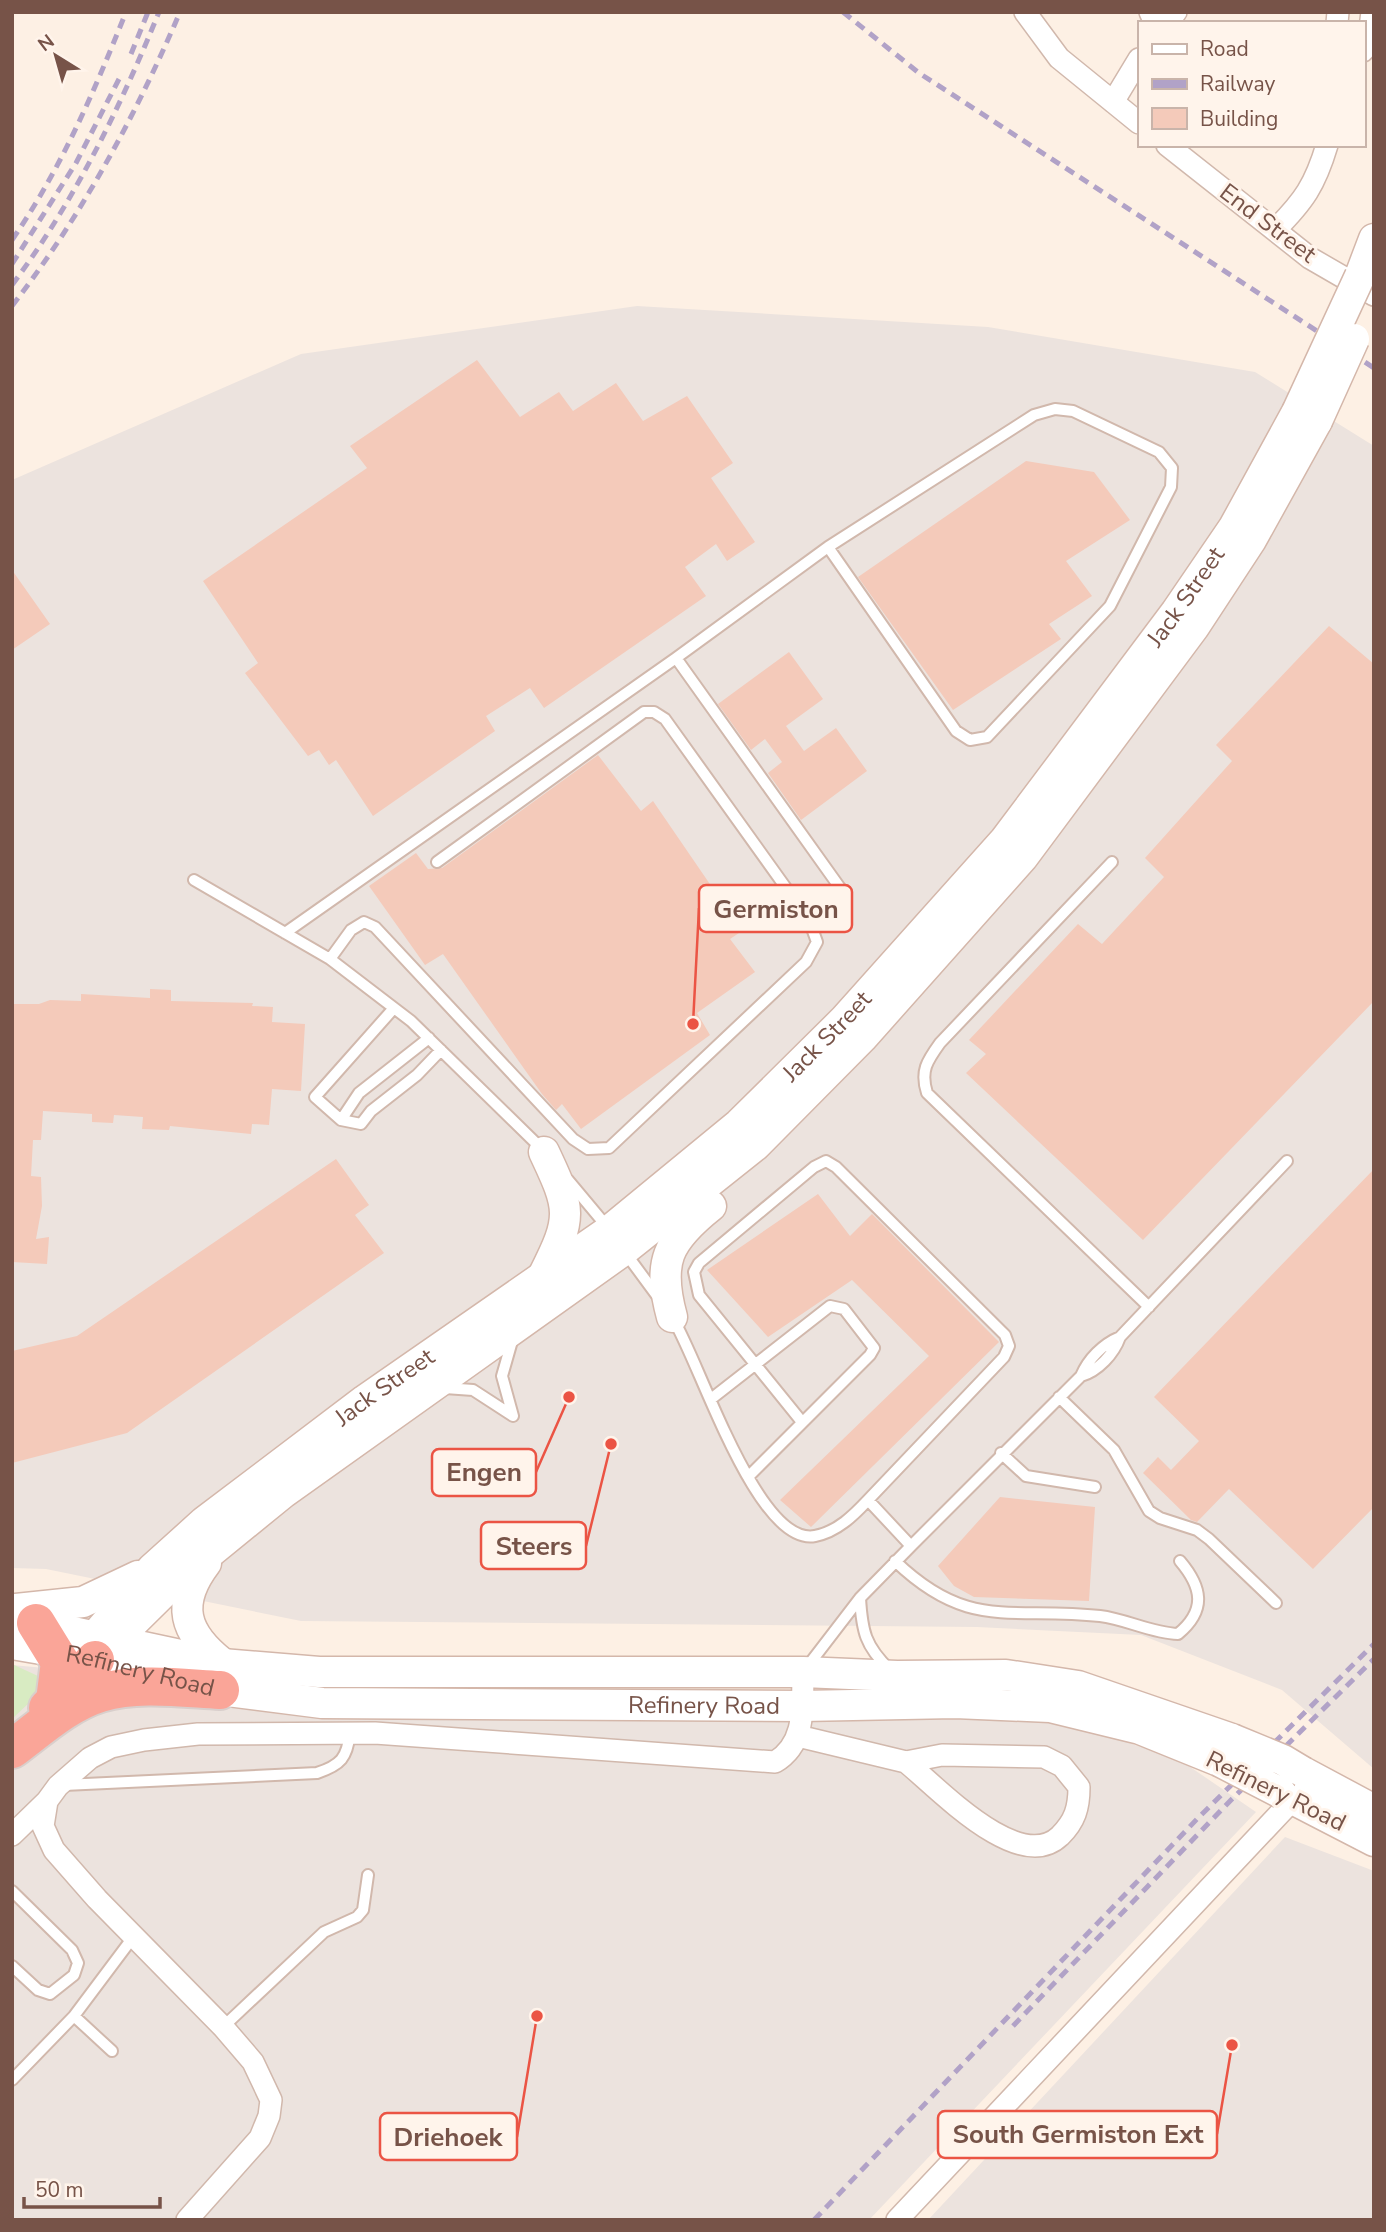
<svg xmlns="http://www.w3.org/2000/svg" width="1386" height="2232" font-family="'Nunito Sans',sans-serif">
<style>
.industrial{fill:#ece3de}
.green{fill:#d8ebc2}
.building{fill:#f4caba}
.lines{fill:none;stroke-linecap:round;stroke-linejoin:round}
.service-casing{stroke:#d1b8ac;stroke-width:14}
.minor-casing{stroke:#d1b8ac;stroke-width:24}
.secondary-casing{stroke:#d4b7aa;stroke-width:33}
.motorway-casing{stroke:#d9cfcc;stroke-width:42}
.service{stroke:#fff;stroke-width:10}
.minor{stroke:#fff;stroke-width:21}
.secondary{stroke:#fff;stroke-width:30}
.motorway{stroke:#faa598;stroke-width:38}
.rail{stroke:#b1a2c7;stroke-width:5;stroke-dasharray:10 7;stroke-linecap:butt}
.secondary-bridge-casing{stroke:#d4b7aa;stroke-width:33;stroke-linecap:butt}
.secondary-bridge{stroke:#fff;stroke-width:30}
.labels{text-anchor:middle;stroke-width:6;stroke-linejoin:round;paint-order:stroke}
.street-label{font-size:24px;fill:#775348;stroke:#fff4eb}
.leader{fill:none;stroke:#eb5444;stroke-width:2.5}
.callout-dot{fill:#eb5444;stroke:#fff4eb;stroke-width:2.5}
.callout{fill:#fff4eb;stroke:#eb5444;stroke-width:2.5}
.callout-label{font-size:26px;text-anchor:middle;font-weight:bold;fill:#775348}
</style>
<rect width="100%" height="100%" fill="#fdf0e4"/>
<path class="industrial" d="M 637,306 L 988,327 L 1255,372 L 1374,446 L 1374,1769 L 1282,1690 L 1141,1635 L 977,1627 L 301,1621 L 46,1569 L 12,1568 L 12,480 L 301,354 Z
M 12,1665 L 89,1672 L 276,1707 L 1030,1710 L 1180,1760 L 1256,1812 L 869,2220 L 12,2220 Z
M 1285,1837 L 1374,1871 L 1374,2220 L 928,2220 Z"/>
<path class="green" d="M 12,1664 L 51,1682 L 12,1719 Z"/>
<path class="building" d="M 477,360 L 520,417 L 559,392 L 573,411 L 616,383 L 643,421 L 687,396 L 733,463 L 711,478 L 755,542 L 727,561 L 716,544 L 685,567 L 706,596 L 544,708 L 530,688 L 486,716 L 495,731 L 373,816 L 336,760 L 329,765 L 319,750 L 308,756 L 245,673 L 258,663 L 203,581 L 367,468 L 350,446 Z
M 1026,461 L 1094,472 L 1130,520 L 1066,561 L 1092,596 L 1049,624 L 1061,639 L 953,710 L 858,577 Z
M 12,570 L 50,624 L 12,650 Z
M 1329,626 L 1374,664 L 1374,1001 L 1143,1240 L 966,1073 L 986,1054 L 969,1040 L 1078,924 L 1102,944 L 1164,877 L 1145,858 L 1232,761 L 1216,745 Z
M 789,652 L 823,699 L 786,726 L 804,751 L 836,728 L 867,771 L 801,820 L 768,773 L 782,762 L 765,739 L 751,750 L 718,704 Z
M 598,755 L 641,811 L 653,801 L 742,931 L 730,939 L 755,972 L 697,1013 L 710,1035 L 581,1129 L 562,1104 L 556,1110 L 542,1094 L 443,954 L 425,965 L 369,886 L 416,853 L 428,869 L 442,868 Z
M 150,989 L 171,990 L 171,1001 L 253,1003 L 252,1006 L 273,1007 L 272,1022 L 305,1024 L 301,1091 L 272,1089 L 269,1125 L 252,1124 L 251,1134 L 170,1126 L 169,1130 L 142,1129 L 143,1117 L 114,1115 L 113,1123 L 92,1122 L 92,1114 L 43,1111 L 41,1140 L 33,1140 L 31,1176 L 41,1177 L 42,1206 L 36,1239 L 49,1237 L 47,1264 L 12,1262 L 12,1004 L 39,1004 L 50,1000 L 81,1001 L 81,994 L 150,998 Z
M 336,1159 L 369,1205 L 355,1215 L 384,1253 L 127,1433 L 12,1463 L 12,1351 L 77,1336 Z
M 1374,1169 L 1374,1507 L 1313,1569 L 1229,1489 L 1197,1522 L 1191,1520 L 1143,1473 L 1158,1457 L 1171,1470 L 1199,1441 L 1154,1397 Z
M 818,1194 L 850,1236 L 872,1214 L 999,1342 L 811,1527 L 780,1500 L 929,1356 L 852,1280 L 768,1337 L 707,1270 Z
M 1000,1497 L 1095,1507 L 1089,1601 L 974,1597 L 954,1586 L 938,1566 Z"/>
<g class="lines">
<g class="service-casing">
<path id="service" d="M 676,658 L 843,892
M 1112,862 L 940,1043 C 927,1061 920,1071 927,1093 L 1149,1307
M 194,880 L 330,959 L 411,1021 L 544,1151
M 285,933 L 676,658 L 828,547 L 1034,415 L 1055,409 L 1073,411 L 1159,452 L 1172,468 L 1171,487 L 1110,606 L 987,737 L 970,740 L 956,731 L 828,547
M 330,959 L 351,930 L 364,922 L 375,927 L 573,1139 L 588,1149 L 609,1148 L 806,962 L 817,942 L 809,920 L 665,719 L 654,712 L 644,712 L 437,862
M 394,1008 L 315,1097 L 341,1120 L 361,1124 L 371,1111 L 417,1075 L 441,1050
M 341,1120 L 359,1093 L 429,1038
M 568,1180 L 609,1229
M 624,1251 L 658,1297
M 673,1319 C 699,1360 757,1547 815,1536 C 837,1532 854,1515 868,1500 L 1004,1357 L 1009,1346 L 1005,1335 L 836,1167 L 826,1161 L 814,1167 L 699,1263 L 694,1272 L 699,1295 L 802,1422
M 1081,1376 C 1098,1371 1114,1354 1120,1337
M 445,1388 L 473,1390 L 513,1416 L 502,1376 L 512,1341
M 1059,1397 L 1114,1450 L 1149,1511 L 1160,1518 L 1197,1530 L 1209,1539 L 1276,1603
M 711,1399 L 830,1306 L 844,1309 L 874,1348 L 870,1355 L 748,1477
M 1001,1453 L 1026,1476 L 1095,1487
M 911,1546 L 1081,1376 C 1088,1359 1103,1344 1120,1337 L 1287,1161
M 895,1561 C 969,1632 1011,1606 1100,1616 C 1126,1619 1151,1633 1178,1634 C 1207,1610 1202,1587 1180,1561
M 860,1598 C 862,1631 865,1646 890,1670
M 807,1667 L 860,1598 L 911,1546 L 868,1500
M 64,1785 L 317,1773 C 341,1765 347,1758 350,1733
M 12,1891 L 72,1950 L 78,1963 L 74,1975 L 50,1994 L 38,1990 L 12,1966
M 74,2016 L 112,2051
M 223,2027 L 324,1932 L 357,1917 L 363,1910 L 368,1875
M 12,2080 L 74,2016 L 134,1936"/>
</g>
<g class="minor-casing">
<path id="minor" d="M 1025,12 L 1059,58 L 1139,123
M 1150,12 L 1155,23
M 1166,23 L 1176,12
M 1337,23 L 1338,12
M 1363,51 L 1368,44 L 1372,12
M 1113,102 L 1139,59
M 1167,145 L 1310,258 L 1374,295
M 1275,230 C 1304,201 1315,185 1327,145
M 798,1736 L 906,1762 L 942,1755 L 1044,1757 L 1062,1766 L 1079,1787 C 1079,1808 1075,1821 1060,1836 C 1019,1875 938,1788 906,1762
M 12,1835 L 47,1801
M 187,2220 L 260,2138 L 269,2116 L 271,2100 L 253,2062 L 223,2027 L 97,1899 L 54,1850 L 43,1826 L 47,1801 L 58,1786 L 90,1758 L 111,1747 L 144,1740 L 198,1734 L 375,1733 L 775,1762 C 807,1743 802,1705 803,1672
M 897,2220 L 1301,1791"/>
</g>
<g class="secondary-casing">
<g id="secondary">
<path d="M 1360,276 L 1374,239"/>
<path d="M 544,1152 C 571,1209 573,1217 544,1274"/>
<path d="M 672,1317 C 657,1262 667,1241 711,1206"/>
<path d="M 206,1563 C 175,1604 184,1633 222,1663"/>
<path d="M 16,1609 L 83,1602 L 138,1576"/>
<path d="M 12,1619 L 222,1664 L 319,1672 L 803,1672 L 897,1676 L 1006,1675 L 1078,1686 L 1232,1739"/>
<path id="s1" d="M 96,1635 L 152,1569 L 204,1522 L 365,1400 L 610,1230 L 739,1124 L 844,1020 L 1005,840 L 1176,612 L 1234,527 L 1297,412"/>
<path id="s2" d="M 12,1644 L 82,1656 L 220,1690 L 322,1703 L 802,1706 L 955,1703 L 1050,1707 L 1140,1729 L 1219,1761"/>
<path d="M 95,1660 L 175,1581 L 283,1493 L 624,1250 L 756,1145 L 862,1038 L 1023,857 L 1194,627 L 1251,540 L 1317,421"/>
<path d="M 1303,1772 L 1374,1810"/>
<path d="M 1281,1793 L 1374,1841"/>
</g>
</g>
<g class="motorway-casing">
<path id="motorway" d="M 36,1623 L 60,1662 L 55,1701
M 48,1708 L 95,1660
M 12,1749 C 39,1729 67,1703 100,1693 C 138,1682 181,1688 220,1690"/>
</g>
<use href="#service" class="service"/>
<use href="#minor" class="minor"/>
<use href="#secondary" class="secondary"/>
<use href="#motorway" class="motorway"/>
<path class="rail" d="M 843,12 L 919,73 L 1374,368
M 131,54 L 148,12
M 12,240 C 61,169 94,92 126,12
M 12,264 L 76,163 L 119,79
M 12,285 C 74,202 120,108 159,12
M 12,306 C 81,217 136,115 180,12
M 1013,2026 L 1231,1800 L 1374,1659
M 814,2220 L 1198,1818 L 1374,1644"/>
<g class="secondary-bridge-casing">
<path id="secondary-bridge" d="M 1297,412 L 1360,276
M 1317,421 L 1354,339
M 1232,1739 L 1283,1760 L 1303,1772
M 1219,1761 L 1281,1793"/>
</g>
<use href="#secondary-bridge" class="secondary-bridge"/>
</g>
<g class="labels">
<g class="street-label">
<text transform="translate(1268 223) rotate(37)" y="8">End Street</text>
<text dy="8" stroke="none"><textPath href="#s1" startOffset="1516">Jack Street</textPath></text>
<text dy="8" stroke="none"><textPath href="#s1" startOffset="948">Jack Street</textPath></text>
<text dy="8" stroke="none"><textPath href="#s1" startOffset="382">Jack Street</textPath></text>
<text dy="8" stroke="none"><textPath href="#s2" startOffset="131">Refinery Road</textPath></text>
<text dy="8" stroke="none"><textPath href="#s2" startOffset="698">Refinery Road</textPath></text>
<text transform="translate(1276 1791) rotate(26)" y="8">Refinery Road</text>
</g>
</g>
<path class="leader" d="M693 1024L699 908M569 1397L536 1472M611 1444L586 1546M1232 2045L1217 2134M537 2016L517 2137"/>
<g class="callout-dot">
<circle cx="693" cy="1024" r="7"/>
<circle cx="569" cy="1397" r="7"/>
<circle cx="611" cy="1444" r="7"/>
<circle cx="1232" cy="2045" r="7"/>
<circle cx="537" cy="2016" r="7"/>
</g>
<g class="callout">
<rect x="699" y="885" width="153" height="47" rx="7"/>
<rect x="432" y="1449" width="104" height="47" rx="7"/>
<rect x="481" y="1522" width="105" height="47" rx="7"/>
<rect x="938" y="2111" width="279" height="47" rx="7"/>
<rect x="380" y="2113" width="137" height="47" rx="7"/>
</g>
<g class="callout-label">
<text x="776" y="918">Germiston</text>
<text x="484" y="1481">Engen</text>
<text x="534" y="1555">Steers</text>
<text x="1078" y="2143">South Germiston Ext</text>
<text x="448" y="2146">Driehoek</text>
</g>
<rect width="1386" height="2232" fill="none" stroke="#775348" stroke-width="28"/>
<rect x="1138" y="21" width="228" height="126" fill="#fff4eb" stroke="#c9b4aa" stroke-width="2"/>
<rect x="1152" y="44" width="35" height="10" fill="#ffffff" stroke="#c9b4aa" stroke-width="2"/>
<text x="1200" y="56" font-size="21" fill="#775348">Road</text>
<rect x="1152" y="79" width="35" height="10" fill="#b1a2c7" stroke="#c9b4aa" stroke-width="2"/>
<text x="1200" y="91" font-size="21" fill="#775348">Railway</text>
<rect x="1152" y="108" width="35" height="21" fill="#f4caba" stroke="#c9b4aa" stroke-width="2"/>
<text x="1200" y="126" font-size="21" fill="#775348">Building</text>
<g transform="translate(56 56) rotate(323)" stroke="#fff4eb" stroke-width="5" paint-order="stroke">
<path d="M0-5L12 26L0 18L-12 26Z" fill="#775348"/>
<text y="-10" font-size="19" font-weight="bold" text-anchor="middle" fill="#775348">N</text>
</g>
<path d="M24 2197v10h136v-10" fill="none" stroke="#775348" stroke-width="3.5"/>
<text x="35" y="2197" font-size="21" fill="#775348" stroke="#fff4eb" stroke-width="5" paint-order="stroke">50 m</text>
</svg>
